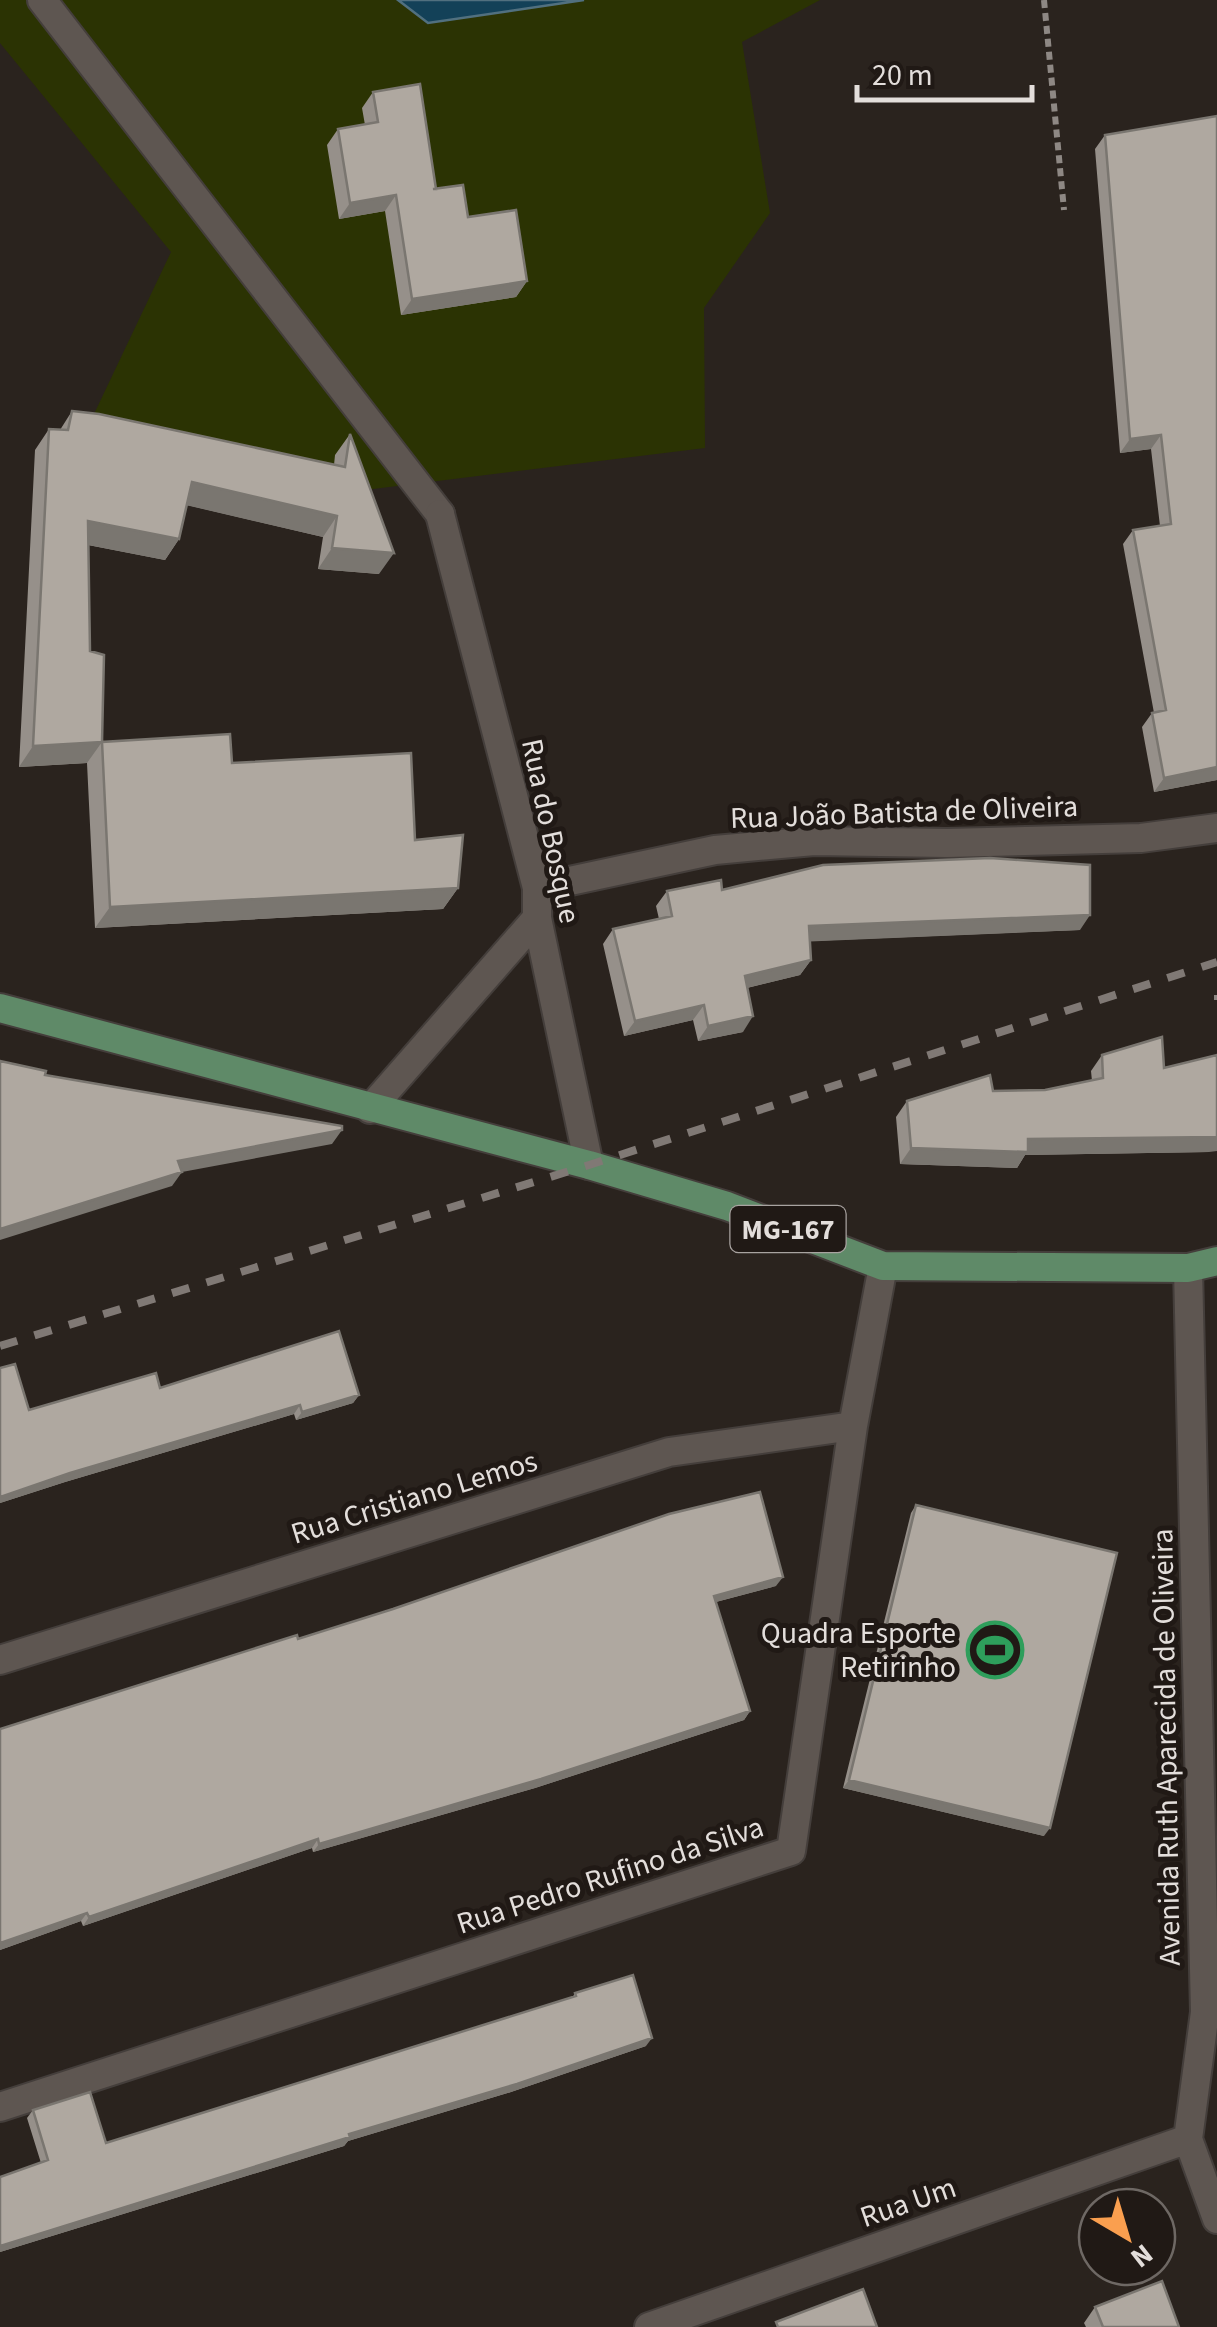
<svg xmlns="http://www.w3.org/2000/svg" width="1217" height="2327" font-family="'Source Sans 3',sans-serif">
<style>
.green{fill:#2b3303}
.water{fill:#134158;stroke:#51707f;stroke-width:2.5}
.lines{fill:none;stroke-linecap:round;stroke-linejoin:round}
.service-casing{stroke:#443e3b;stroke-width:32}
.minor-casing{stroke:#443e3b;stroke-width:32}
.primary-casing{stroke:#443e3b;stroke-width:32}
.path{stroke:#8e8884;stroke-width:6;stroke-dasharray:8 5;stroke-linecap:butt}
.service{stroke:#5e5651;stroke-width:28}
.minor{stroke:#5e5651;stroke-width:28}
.primary{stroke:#5f8a68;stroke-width:28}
.rail{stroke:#807975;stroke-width:8;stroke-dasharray:18 18;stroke-linecap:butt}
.wall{fill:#96908a}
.shaded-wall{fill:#7a7670}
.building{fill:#afa8a0;stroke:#7a7670;stroke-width:2.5}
.labels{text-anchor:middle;stroke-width:10;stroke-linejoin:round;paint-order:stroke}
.shield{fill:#201915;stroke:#a8a3a0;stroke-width:2.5}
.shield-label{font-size:28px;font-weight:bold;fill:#e3dedb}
.street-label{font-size:30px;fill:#e3dedb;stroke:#201915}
.poi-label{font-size:30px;fill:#e3dedb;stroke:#201915;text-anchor:end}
</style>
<rect width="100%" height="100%" fill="#2a231e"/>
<path class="green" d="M 0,0 L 820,0 L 742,42 L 770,213 L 704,308 L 705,448 L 349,492 L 84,435 L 171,252 L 0,43 Z"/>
<path class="water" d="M 398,0 L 584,0 L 428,23 Z"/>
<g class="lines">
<g class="service-casing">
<path id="service" d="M 42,0 L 440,514"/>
</g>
<g class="minor-casing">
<path id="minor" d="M 440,514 L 537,888 L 537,918 L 589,1165
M 537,888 L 715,850 L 814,841 L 947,843 L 1141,838 L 1217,828
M 370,1109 L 537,918
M 1188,1268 L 1205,2012 L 1188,2139 L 1217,2219
M 0,1660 L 669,1452 L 853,1426
M 0,2107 L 791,1851 L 853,1426 L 883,1266
M 649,2327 L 1188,2139"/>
</g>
<g class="primary-casing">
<path id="primary" d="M 0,1008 L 589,1165 L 727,1206 L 883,1266 L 1188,1268 L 1217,1261"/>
</g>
<path class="path" d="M 1044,0 L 1064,210
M 1217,995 L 1217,1000"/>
<use href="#service" class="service"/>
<use href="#minor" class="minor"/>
<use href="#primary" class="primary"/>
<path class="rail" d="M 0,1346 L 589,1165 L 1217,962"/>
</g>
<path class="wall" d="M 373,92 L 436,189 L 468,217 L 527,281 L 516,297 L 401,315 L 385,211 L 339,219 L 327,145 L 338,129 L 365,125 L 362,108 Z
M 1217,116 L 1217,780 L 1154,792 L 1142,727 L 1152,713 L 1154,713 L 1123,544 L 1133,530 L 1160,526 L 1151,449 L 1120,453 L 1095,149 L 1105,135 Z
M 72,411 L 334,465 L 335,455 L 350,434 L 379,574 L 318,569 L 323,537 L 187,505 L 179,539 L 165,560 L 88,545 L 90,651 L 102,742 L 232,763 L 415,840 L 458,888 L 443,909 L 95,928 L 87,763 L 19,767 L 35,450 L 49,429 L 60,430 Z
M 722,890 L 1080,930 L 810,941 L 811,960 L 800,975 L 747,988 L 743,1032 L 698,1041 L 693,1020 L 624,1036 L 603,944 L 613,929 L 659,919 L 656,906 L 667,891 Z
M 1102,1055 L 1209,1152 L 1025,1155 L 1017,1168 L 900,1164 L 896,1117 L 907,1101 L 993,1091 L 1045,1090 L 1092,1081 L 1091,1071 Z
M 0,1368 L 29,1410 L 160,1388 L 359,1395 L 353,1403 L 296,1420 L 294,1414 L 65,1482 L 0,1503 Z
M 916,1505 L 1044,1836 L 843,1788 L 911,1513 Z
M 776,1586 L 716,1602 L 750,1711 L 744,1720 L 535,1788 L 313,1852 L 312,1848 L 83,1926 L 81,1921 L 0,1950 L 0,1729 L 298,1639 Z
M 575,1993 L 646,2046 L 511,2092 L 348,2141 L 344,2146 L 0,2252 L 0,2177 L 41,2163 L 27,2118 L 33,2110 L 106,2143 L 572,1998 Z
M 1095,2307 L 1179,2327 L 1086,2327 L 1084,2323 Z"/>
<path class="shaded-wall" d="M 396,195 L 385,211 L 339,219 L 350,203 Z
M 527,281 L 516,297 L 401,315 L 412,299 Z
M 1161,435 L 1151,449 L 1120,453 L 1130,439 Z
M 192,482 L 337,516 L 323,537 L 177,503 Z
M 88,521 L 179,539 L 165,560 L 73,542 Z
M 332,548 L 394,553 L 379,574 L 318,569 Z
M 102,742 L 87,763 L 19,767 L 33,746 Z
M 1217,767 L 1217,780 L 1154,792 L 1164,778 Z
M 458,888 L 443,909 L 95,928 L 110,907 Z
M 1090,915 L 1080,930 L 798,942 L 809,926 Z
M 811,960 L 800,975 L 734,991 L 745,976 Z
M 704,1005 L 693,1020 L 624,1036 L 635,1021 Z
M 753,1016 L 743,1032 L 698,1041 L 708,1026 Z
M 342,1130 L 332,1144 L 182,1172 L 172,1186 L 0,1240 L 0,1229 L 178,1161 Z
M 1217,1137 L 1217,1151 L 1209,1152 L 1025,1155 L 1017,1168 L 900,1164 L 911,1148 L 1028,1139 Z
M 359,1395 L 353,1403 L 296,1420 L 302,1412 Z
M 300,1405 L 294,1414 L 65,1482 L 0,1503 L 0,1497 L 70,1473 Z
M 783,1577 L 776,1586 L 708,1604 L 714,1596 Z
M 750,1711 L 744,1720 L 535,1788 L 313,1852 L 319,1844 Z
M 849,1780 L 1050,1828 L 1044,1836 L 843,1788 Z
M 318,1839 L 312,1848 L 83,1926 L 89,1917 Z
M 87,1913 L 81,1921 L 0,1950 L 0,1943 Z
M 652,2038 L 646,2046 L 511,2092 L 348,2141 L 344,2146 L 0,2252 L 0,2246 Z"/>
<path class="building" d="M 420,84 L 436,189 L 433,189 L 463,185 L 468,217 L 516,210 L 527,281 L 412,299 L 396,195 L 350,203 L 338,129 L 378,122 L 373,92 Z
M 1217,116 L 1217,767 L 1164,778 L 1152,713 L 1166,710 L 1133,530 L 1171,524 L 1161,435 L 1130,439 L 1105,135 Z
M 72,411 L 99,414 L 345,467 L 350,434 L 394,553 L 332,548 L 337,516 L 192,482 L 179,539 L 88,521 L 90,651 L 104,655 L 102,742 L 33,746 L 49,429 L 68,430 Z
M 230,734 L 232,763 L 411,753 L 415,840 L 463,835 L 458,888 L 110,907 L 102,742 Z
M 990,858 L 1090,865 L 1090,915 L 809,926 L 811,960 L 745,976 L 753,1016 L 708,1026 L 704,1005 L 635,1021 L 613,929 L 672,916 L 667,891 L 721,880 L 722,890 L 823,865 Z
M 1162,1037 L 1164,1068 L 1217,1055 L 1217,1137 L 1028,1139 L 1028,1152 L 911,1148 L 907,1101 L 990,1075 L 993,1091 L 1045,1090 L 1103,1078 L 1102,1055 Z
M 0,1061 L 46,1071 L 45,1075 L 342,1126 L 342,1130 L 178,1161 L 182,1172 L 0,1229 Z
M 339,1331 L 359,1395 L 302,1412 L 300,1405 L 70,1473 L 0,1497 L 0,1368 L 15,1364 L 29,1410 L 156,1373 L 160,1388 Z
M 760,1492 L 783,1577 L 714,1596 L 750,1711 L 541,1779 L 319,1844 L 318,1839 L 89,1917 L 87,1913 L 0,1943 L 0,1729 L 297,1635 L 298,1639 L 393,1609 L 669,1514 Z
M 916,1505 L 1117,1553 L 1050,1828 L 849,1780 Z
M 633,1975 L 652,2038 L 517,2084 L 349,2134 L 350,2137 L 0,2246 L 0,2177 L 48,2160 L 33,2110 L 90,2092 L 106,2143 L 576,1996 L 575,1993 Z
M 1162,2281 L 1179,2327 L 1103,2327 L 1095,2307 Z
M 863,2289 L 877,2327 L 778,2327 L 776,2322 Z"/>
<defs>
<g id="stadium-ring" transform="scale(2.875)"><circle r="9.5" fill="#201915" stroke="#2e9e5b" stroke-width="1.5"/><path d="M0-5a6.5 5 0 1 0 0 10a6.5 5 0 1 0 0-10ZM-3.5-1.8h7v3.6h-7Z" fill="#2e9e5b"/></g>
</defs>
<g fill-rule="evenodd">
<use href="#stadium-ring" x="995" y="1650"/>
</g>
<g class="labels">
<rect class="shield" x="730.5" y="1206" width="115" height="46" rx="8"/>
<g class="shield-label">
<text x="788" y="1239">MG-167</text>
</g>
<g class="street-label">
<text transform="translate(904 812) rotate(-2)" y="10">Rua João Batista de Oliveira</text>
<text transform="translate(551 831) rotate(78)" y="10">Rua do Bosque</text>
<text transform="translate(414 1497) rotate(-17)" y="10">Rua Cristiano Lemos</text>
<text transform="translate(1166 1747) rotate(-91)" y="10">Avenida Ruth Aparecida de Oliveira</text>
<text transform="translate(610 1875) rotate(-18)" y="10">Rua Pedro Rufino da Silva</text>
<text transform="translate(908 2202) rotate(-19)" y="10">Rua Um</text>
</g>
<g class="poi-label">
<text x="956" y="1643">Quadra Esporte<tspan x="956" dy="34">Retirinho</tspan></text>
</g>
</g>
<g transform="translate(1127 2237) rotate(142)"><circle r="48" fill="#201915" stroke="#6e6864" stroke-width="2.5"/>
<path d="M0-8L18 38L0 25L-18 38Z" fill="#fa9f4f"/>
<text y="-15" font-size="28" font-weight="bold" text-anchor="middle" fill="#e3dedb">N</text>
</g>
<path d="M857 85v15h175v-15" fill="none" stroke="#e3dedb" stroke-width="5"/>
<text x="872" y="85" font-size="30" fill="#e3dedb" stroke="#201915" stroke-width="8" paint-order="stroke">20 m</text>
</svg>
